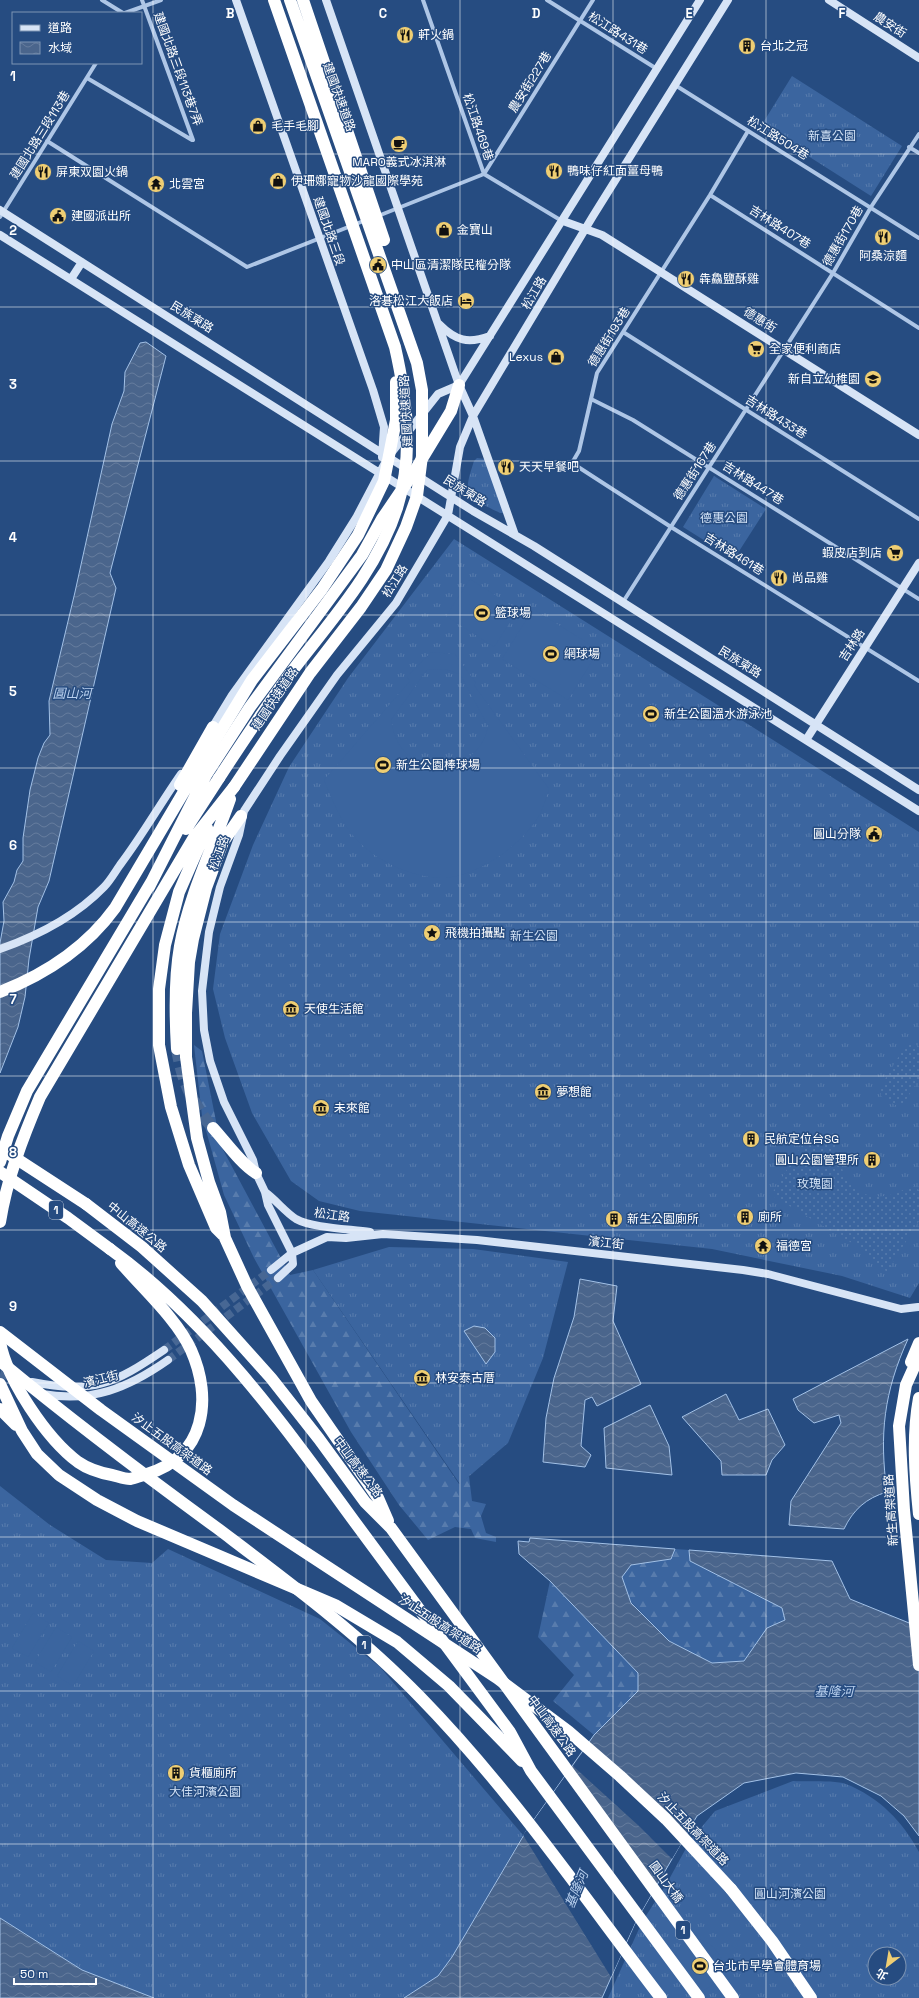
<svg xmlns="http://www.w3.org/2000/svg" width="919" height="1998" font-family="'Space Grotesk','Noto Sans TC',sans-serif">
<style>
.grass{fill:url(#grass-tufts);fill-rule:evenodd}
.forest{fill:url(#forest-firs)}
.garden{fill:url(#garden-dots)}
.pitch{fill:#3b659f;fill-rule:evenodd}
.water{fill:url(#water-waves);stroke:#a2c1e7}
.pier{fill:#264c81}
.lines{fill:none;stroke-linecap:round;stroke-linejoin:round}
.secondary-tunnel{stroke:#476794;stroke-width:8;stroke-dasharray:8 4;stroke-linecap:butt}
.highway-tunnel{stroke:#476794;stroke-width:12;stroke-dasharray:12 6;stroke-linecap:butt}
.street{stroke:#aec6e6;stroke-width:4}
.secondary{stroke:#d7e4f6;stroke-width:8}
.highway{stroke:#fff;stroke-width:12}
.highway-bridge{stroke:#fff;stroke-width:12}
.grid{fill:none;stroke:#fff;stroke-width:1;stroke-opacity:0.55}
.labels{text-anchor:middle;stroke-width:3;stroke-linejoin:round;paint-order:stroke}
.shield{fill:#264c81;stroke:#bec9d9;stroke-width:1}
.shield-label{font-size:11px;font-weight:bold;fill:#fff}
.street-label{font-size:12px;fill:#fff;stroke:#264c81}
.poi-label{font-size:12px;fill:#fff;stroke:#264c81;text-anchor:start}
.park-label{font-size:12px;fill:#d1e1f5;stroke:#264c81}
.water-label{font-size:13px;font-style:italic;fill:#b9d0ee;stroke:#264c81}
.grid-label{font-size:13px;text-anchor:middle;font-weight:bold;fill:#fff;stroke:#264c81;stroke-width:3;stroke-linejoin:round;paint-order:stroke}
</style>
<defs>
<pattern id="grass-tufts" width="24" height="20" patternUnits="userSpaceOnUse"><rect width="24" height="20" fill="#3b659f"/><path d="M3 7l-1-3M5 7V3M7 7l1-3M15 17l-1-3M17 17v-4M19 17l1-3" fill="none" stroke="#587cad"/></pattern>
<pattern id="forest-firs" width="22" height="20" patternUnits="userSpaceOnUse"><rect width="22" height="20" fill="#3b659f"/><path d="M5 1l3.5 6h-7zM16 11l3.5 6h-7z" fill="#587cad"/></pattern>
<pattern id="garden-dots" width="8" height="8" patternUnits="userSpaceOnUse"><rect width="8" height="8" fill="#3b659f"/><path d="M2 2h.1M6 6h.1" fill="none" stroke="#587cad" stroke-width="1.8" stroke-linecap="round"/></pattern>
<pattern id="water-waves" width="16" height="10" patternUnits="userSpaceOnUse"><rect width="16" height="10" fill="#4a658c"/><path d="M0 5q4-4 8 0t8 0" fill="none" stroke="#657c9d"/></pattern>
</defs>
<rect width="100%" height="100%" fill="#264c81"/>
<path class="grass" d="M 792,76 L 902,146 L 871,196 L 761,126 Z
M 477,458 L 485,459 L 504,513 L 500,513 C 491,508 470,501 468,488 C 467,481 472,468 474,461 Z
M 714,476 L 766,509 L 734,559 L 683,527 Z
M 454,539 L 919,832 L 919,1283 L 910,1298 L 842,1276 L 712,1249 L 360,1211 L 319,1201 L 291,1181 L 252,1113 L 225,1038 L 213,989 L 220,934 L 253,845 L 289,767 L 348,678 Z
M 389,1247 L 473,1249 L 568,1262 L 543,1358 L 508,1443 L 460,1484 L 313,1270 Z
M 0,1486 L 50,1525 L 106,1560 L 152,1563 L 168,1549 L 320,1619 L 380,1667 L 523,1835 L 452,1957 L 438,1976 L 404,1998 L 154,1998 L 82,1970 L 0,1918 Z
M 793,1781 C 806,1782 835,1780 846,1784 C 879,1797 903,1822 919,1852 L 919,1998 L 608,1998 L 642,1922 L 667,1883 L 690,1841 L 715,1811 ZM 875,1954 L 899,1954 L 899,1978 L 875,1978 Z"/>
<path class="forest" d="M 194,1045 L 202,1051 L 221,1146 L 290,1275 L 313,1270 L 459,1484 L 469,1476 L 472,1501 L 486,1504 L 481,1516 L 486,1533 L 496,1537 L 496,1542 L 475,1538 L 471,1529 L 455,1527 L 428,1540 L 399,1505 L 351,1432 L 254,1258 L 224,1195 L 202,1116 Z
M 675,1549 L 689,1550 L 690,1561 L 783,1608 L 785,1620 L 767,1628 L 744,1661 L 712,1663 L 669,1641 L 631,1602 L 621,1577 L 631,1565 L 671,1559 Z
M 550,1581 L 638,1673 L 638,1691 L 594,1735 L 553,1701 L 574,1675 L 538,1637 Z"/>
<path class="garden" d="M 913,1043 L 919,1047 L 919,1079 L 904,1103 L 895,1105 L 881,1096 L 881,1086 L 905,1046 Z
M 816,1132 L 837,1143 L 831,1153 L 840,1158 C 844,1197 881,1207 911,1185 L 919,1190 L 919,1221 L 891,1265 L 891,1273 L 888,1273 L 862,1249 L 771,1195 L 804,1142 L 807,1144 Z"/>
<path class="pitch" d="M 470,579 L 518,610 L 494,647 L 446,616 Z
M 533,609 L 599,650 L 568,700 L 502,659 Z
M 431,652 L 455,654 L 476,683 L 474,685 L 549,789 C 547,796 544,804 541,812 C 526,843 475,879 440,878 C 425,877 409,873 396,867 C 381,860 367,851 356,839 C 341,822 333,802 324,780 L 410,681 L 407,677 ZM 444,669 L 460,674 L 488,726 C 482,766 431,778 404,751 C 396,742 393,731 391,720 L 427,670 Z
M 33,1613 L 49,1623 L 28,1657 L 12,1648 Z
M 56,1627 L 72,1637 L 51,1672 L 35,1662 Z
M 78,1641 L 94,1651 L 73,1686 L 57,1676 Z
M 698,1939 C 714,1943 726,1959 725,1976 L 702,1992 L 675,1956 C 679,1945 686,1940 698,1939 Z"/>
<path class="water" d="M 146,342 L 166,356 L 110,573 L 116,588 L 49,881 L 38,907 L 29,959 L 25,997 L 18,1027 L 0,1073 L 0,943 L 4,921 L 3,902 L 14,882 L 17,870 L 23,861 L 23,838 L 30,790 L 38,758 L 44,743 L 50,735 L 49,701 L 75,592 L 112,424 L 124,391 L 125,372 L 140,343 Z
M 580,1279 L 617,1286 L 613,1321 L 641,1384 L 597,1406 L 592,1397 L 585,1400 L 581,1446 L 591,1455 L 585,1467 L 543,1462 L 546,1418 L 554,1378 L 574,1317 Z
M 474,1326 L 485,1328 L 495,1338 L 495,1352 L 486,1364 L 464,1331 Z
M 908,1339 C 884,1392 879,1434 887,1492 C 866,1498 853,1510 844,1529 L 789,1525 L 791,1501 L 841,1423 L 839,1415 L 814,1423 L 798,1410 L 793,1399 Z
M 726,1394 L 739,1420 L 768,1409 L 785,1445 L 772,1460 L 766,1475 L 722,1475 L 721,1461 L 682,1417 Z
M 650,1405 L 669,1446 L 672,1475 L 606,1468 L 604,1428 Z
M 530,1538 L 675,1549 L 671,1559 L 631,1565 L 622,1577 L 631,1603 L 669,1641 L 712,1663 L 744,1661 L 767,1628 L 785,1620 L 782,1608 L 690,1561 L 689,1550 L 832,1561 L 850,1599 L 919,1627 L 919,1836 L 904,1816 L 881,1796 L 843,1777 L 796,1773 L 744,1783 L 697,1816 L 636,1921 L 602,1998 L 404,1998 L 438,1976 L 452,1957 L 528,1828 L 594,1735 L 638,1691 L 638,1673 L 550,1581 L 519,1554 L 518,1541 L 529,1542 Z
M 0,1918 L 82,1970 L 154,1998 L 0,1998 Z"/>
<path class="pier" d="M 585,1749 L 684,1839 L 672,1859 L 639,1826 L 573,1766 Z
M 571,1768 L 656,1886 L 636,1921 L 624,1947 L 531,1824 Z
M 528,1828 L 623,1951 L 611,1977 L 523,1835 Z"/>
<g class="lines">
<path class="secondary-tunnel" d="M 164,1350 L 271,1270
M 168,1360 L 278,1278
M 0,1374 L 16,1378"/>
<path class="highway-tunnel" d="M 177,1049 C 182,1080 192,1104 213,1128"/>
<path class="street" d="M 102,0 L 123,13
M 142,0 L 193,140
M 423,0 L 484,174 L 562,221
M 547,0 L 657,69
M 125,13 L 161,0
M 87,78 L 192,140
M 675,85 L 919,238
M 748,131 L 710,195 L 597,373 L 579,451 L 572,463 L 671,527 L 919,681
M 47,141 L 247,267 L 366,220
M 909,147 L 919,153
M 484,174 L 593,0
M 710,195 L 919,328
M 378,216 L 484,174
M 0,217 L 96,63
M 623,332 L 919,519
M 591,399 L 633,420 L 919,599
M 623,602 L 833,273 L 871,207 L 919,134"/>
<path class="secondary" d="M 236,0 L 373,390 L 384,427 L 382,457
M 326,0 L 459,385 L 473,416 L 515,535
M 829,0 L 919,58
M 0,210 L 473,511 L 534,546 L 919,790
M 563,221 L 602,235 L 919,435
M 0,235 L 919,811
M 71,279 L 82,262
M 439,324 C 456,341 468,344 490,336
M 210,731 L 232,695 L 329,561 L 356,518 L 388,457 L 438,394 L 459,385 L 700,0
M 806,740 L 919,563
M 0,949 C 37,936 76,916 104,887 C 110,881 115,872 120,865 C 142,836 160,804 181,774
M 265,1192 C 276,1200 285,1212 296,1219 C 312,1228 350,1229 370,1232
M 271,1270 L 292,1253 L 327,1237 L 346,1238 L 383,1234 L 477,1240 L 743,1270 L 768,1274 L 901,1309 L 918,1307
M 278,1278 L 293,1264 L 292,1253 L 268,1205 L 265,1192 L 256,1173 L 253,1160 L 224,1102 L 210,1061 L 204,1030 L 202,991 L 209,932 L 220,887 L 239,835 L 244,811 L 280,756 L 337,675 L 396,603 L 425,554 L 448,515 L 460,447 L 473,416 L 593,216 L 728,0
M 32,1382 C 94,1394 114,1384 164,1350
M 42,1394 C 92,1403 128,1388 168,1360"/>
<path class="highway" d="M 180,785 L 213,727
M 241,816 L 223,842 L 206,888 L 193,939 L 189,962 L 186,1013 L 186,1057 L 197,1138 L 209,1182 L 220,1212 L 225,1238 L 247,1286 L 311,1401 L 378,1498 L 388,1521
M 207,828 L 179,892 L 165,945 L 159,989 L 159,1045 L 171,1107 L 189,1165 L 216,1228 L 223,1235
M 186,829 L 219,778
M 149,887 L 206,775 L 250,707 L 362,555 L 382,519 L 414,472 L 451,411 L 459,385
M 0,992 C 46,974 86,948 115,908 L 192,778
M 177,1049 C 175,1015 174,980 180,946 C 189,895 213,848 230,799
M 213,1128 C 225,1141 241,1164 256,1173
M 0,1162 L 8,1136 L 27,1091 L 152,881
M 86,1204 L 142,1247 L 202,1301 L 271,1378 L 319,1439 L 365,1502 L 391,1528 L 733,1998
M 0,1222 C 7,1178 23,1137 40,1097 L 193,839 L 234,787
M 110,1249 C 209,1321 283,1423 354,1521 C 406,1592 458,1662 510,1732 L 531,1771 L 699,1998
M 0,1342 C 7,1380 47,1439 78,1462 C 88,1469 101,1473 112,1475 C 117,1476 124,1479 130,1479 C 135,1478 142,1475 147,1474 C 205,1457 213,1399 191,1350 C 177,1319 143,1289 121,1263
M 919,1356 L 906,1385 L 899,1426 L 904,1510 L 919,1665
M 911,1362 L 919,1343
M 0,1384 L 22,1431 L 37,1454 L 59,1475 L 97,1500 L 137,1521 L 335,1605 L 397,1642 L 449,1686 L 522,1761
M 919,1398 C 912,1436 915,1476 919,1514
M 0,1409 L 16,1425
M 731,1889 L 772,1941 L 811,1998"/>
<path class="highway-bridge" d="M 303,0 L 384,240
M 192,778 L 252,680 L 322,589 L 358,535 L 384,481 L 396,420 L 396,382
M 219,778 C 243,741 267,705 293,670 C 332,619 377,570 397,508 C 414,455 407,400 395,347 L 274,0
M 234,787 L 310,673 L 361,607 L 386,570 L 406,527 L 417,496 L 422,456 L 422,390 L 417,363 L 290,0
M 0,1148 L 86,1204
M 0,1172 L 68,1218 L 110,1249
M 0,1332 L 101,1410 L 233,1505 L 497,1678 L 568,1731 L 620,1776 L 666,1819 L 731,1889
M 0,1361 C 70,1419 143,1474 217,1528 C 287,1581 359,1634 420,1697 C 510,1789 583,1896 661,1998"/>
</g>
<path class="grid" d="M 153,0 L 153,1998M 306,0 L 306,1998M 460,0 L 460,1998M 613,0 L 613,1998M 766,0 L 766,1998M 0,154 L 919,154M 0,307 L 919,307M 0,461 L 919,461M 0,615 L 919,615M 0,768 L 919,768M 0,922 L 919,922M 0,1076 L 919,1076M 0,1230 L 919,1230M 0,1383 L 919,1383M 0,1537 L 919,1537M 0,1691 L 919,1691M 0,1844 L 919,1844"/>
<defs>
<g id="restaurant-disc" transform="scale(0.9)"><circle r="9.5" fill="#efce73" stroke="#264c81"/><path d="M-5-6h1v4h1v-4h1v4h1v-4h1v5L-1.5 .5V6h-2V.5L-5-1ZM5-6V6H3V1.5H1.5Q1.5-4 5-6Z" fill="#111"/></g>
<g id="building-disc" transform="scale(0.9)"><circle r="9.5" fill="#efce73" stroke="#264c81"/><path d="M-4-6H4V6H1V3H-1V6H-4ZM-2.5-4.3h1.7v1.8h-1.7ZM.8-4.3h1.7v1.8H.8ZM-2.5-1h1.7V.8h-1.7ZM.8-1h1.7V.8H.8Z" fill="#111"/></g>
<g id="shop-disc" transform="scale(0.9)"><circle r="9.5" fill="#efce73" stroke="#264c81"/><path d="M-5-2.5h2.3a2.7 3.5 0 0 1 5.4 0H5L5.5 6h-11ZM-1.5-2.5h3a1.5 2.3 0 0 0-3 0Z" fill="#111"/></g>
<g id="cafe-disc" transform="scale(0.9)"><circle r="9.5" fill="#efce73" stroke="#264c81"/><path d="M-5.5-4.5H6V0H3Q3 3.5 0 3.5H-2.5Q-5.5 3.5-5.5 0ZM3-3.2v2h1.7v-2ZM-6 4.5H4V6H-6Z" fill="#111"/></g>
<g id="temple-disc" transform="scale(0.9)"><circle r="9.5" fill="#efce73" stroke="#264c81"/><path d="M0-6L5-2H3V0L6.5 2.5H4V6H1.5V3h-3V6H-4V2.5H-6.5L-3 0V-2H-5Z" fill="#111"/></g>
<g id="civic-disc" transform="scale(0.9)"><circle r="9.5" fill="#efce73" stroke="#264c81"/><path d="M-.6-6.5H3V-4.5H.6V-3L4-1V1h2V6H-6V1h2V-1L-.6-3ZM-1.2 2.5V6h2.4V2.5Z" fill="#111"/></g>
<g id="hotel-disc" transform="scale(0.9)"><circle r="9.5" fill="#efce73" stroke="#264c81"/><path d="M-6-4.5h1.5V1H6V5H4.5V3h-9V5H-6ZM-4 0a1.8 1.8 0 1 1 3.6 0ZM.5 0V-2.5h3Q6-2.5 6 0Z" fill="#111"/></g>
<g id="supermarket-disc" transform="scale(0.9)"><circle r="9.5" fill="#efce73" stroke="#264c81"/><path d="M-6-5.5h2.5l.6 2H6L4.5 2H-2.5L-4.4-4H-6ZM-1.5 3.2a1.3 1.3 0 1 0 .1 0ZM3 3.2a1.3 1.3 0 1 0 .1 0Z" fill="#111"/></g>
<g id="school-disc" transform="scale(0.9)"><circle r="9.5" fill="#efce73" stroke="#264c81"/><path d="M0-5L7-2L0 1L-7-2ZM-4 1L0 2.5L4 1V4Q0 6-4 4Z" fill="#111"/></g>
<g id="stadium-disc" transform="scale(0.9)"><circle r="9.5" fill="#efce73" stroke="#264c81"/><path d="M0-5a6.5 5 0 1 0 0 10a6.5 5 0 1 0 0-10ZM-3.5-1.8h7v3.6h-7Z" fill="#111"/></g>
<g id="sight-disc" transform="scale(0.9)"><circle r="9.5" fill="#efce73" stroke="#264c81"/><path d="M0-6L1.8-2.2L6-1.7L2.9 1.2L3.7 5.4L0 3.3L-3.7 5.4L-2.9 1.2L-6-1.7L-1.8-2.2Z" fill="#111"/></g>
<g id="museum-disc" transform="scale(0.9)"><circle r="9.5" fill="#efce73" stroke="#264c81"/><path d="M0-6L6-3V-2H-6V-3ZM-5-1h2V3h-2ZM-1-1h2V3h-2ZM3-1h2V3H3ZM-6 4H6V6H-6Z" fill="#111"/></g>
</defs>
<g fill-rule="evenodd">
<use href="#restaurant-disc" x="405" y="35"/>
<use href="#building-disc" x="747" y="46"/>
<use href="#shop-disc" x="258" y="126"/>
<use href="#cafe-disc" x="399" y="144"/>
<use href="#restaurant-disc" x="554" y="171"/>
<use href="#restaurant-disc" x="43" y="172"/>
<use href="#shop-disc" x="278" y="181"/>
<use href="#temple-disc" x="156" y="184"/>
<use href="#civic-disc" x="58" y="216"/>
<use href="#shop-disc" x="444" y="230"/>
<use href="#restaurant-disc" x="883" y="237"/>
<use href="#civic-disc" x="378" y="265"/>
<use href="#restaurant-disc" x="686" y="279"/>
<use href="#hotel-disc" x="466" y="301"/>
<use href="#supermarket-disc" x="756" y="349"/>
<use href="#shop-disc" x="556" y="357"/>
<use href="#school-disc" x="873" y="379"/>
<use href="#restaurant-disc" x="506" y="467"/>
<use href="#supermarket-disc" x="895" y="553"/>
<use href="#restaurant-disc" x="779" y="578"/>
<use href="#stadium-disc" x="482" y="613"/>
<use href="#stadium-disc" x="551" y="654"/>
<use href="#stadium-disc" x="651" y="714"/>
<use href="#stadium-disc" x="383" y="765"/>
<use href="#civic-disc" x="874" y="834"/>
<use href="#sight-disc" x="432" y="933"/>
<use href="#museum-disc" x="291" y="1009"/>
<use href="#museum-disc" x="543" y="1092"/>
<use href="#museum-disc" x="321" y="1108"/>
<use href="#building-disc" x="751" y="1139"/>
<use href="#building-disc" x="872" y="1160"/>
<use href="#building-disc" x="745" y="1217"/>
<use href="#building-disc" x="614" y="1219"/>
<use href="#temple-disc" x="763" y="1246"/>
<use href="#museum-disc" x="422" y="1378"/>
<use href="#building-disc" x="176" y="1773"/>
<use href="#stadium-disc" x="700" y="1966"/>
</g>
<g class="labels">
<g class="shield">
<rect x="49" y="1201" width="14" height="18" rx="3"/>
<rect x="357" y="1636" width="14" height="18" rx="3"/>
<rect x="676" y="1921" width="14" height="18" rx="3"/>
</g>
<g class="shield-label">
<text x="56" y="1214">1</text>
<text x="364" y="1649">1</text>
<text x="683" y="1934">1</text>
</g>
<g class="street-label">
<text transform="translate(890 25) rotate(33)" y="4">農安街</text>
<text transform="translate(618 33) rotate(32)" y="4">松江路431巷</text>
<text transform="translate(178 69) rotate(70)" y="4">建國北路三段113巷7弄</text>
<text transform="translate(530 82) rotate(-58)" y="4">農安街227巷</text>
<text transform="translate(339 97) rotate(70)" y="4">建國快速道路</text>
<text transform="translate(478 127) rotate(71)" y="4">松江路469巷</text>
<text transform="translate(40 135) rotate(-58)" y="4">建國北路三段113巷</text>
<text transform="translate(778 138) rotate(32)" y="4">松江路504巷</text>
<text transform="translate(780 227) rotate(32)" y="4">吉林路407巷</text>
<text transform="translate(329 231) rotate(71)" y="4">建國北路三段</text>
<text transform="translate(843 236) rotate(-60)" y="4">德惠街170巷</text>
<text transform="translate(534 293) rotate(-60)" y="4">松江路</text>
<text transform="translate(192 317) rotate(32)" y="4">民族東路</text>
<text transform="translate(760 320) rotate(32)" y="4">德惠街</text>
<text transform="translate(609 337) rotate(-58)" y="4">德惠街193巷</text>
<text transform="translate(406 411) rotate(-93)" y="4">建國快速道路</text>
<text transform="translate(776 417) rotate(32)" y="4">吉林路433巷</text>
<text transform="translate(695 471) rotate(-57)" y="4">德惠街167巷</text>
<text transform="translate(753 483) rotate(32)" y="4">吉林路447巷</text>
<text transform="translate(465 491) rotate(32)" y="4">民族東路</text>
<text transform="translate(734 554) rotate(32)" y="4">吉林路461巷</text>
<text transform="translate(395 581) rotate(-58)" y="4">松江路</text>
<text transform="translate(852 645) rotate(-57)" y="4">吉林路</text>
<text transform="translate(740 662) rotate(32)" y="4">民族東路</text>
<text transform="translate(275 699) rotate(-56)" y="4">建國快速道路</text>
<text transform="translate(219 853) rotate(-70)" y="4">松江路</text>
<text transform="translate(332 1215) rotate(8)" y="4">松江路</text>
<text transform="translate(137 1227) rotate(39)" y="4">中山高速公路</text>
<text transform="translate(606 1243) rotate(6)" y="4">濱江街</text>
<text transform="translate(101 1379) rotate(-14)" y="4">濱江街</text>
<text transform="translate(172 1444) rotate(36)" y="4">汐止五股高架道路</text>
<text transform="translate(358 1467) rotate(53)" y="4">中山高速公路</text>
<text transform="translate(891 1510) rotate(-94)" y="4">新生高架道路</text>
<text transform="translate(440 1624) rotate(33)" y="4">汐止五股高架道路</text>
<text transform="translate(552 1726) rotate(54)" y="4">中山高速公路</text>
<text transform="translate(693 1829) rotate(46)" y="4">汐止五股高架道路</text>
<text transform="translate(666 1882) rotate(54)" y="4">圓山大橋</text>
</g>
<g class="poi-label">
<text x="418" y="39">軒火鍋</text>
<text x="760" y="50">台北之冠</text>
<text x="271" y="130">毛手毛腳</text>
<text x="399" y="166" text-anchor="middle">MARO義式冰淇淋</text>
<text x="567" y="175">鴨味仔紅面薑母鴨</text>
<text x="56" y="176">屏東双園火鍋</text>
<text x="291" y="185">伊珊娜寵物沙龍國際學苑</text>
<text x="169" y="188">北雲宮</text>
<text x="71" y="220">建國派出所</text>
<text x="457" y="234">金寶山</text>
<text x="883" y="260" text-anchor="middle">阿桑涼麵</text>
<text x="391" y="269">中山區清潔隊民權分隊</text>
<text x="699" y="283">犇鱻鹽酥雞</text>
<text x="453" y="305" text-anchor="end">洛碁松江大飯店</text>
<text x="769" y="353">全家便利商店</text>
<text x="543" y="361" text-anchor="end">Lexus</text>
<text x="860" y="383" text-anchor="end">新自立幼稚園</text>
<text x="519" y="471">天天早餐吧</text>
<text x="882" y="557" text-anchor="end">蝦皮店到店</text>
<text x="792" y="582">尚品雞</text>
<text x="495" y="617">籃球場</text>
<text x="564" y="658">網球場</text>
<text x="664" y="718">新生公園溫水游泳池</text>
<text x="396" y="769">新生公園棒球場</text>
<text x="861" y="838" text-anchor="end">圓山分隊</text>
<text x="445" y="937">飛機拍攝點</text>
<text x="304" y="1013">天使生活館</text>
<text x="556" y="1096">夢想館</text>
<text x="334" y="1112">未來館</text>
<text x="764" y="1143">民航定位台SG</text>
<text x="859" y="1164" text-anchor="end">圓山公園管理所</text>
<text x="758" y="1221">廁所</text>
<text x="627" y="1223">新生公園廁所</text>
<text x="776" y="1250">福德宮</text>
<text x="435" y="1382">林安泰古厝</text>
<text x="189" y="1777">貨櫃廁所</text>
<text x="713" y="1970">台北市早學會體育場</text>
</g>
<g class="park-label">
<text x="832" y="140">新喜公園</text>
<text x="724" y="522">德惠公園</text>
<text x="534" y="940">新生公園</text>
<text x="815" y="1188">玫瑰園</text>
<text x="205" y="1796">大佳河濱公園</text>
<text x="790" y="1898">圓山河濱公園</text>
</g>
<g class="water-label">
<text x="72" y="698">圓山河</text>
<text x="834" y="1696">基隆河</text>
<text transform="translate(576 1889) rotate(-67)" y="5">基隆河</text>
</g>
</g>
<g class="grid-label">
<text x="230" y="18">B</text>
<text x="383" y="18">C</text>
<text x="536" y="18">D</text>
<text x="689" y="18">E</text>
<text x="842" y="18">F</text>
<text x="13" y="81">1</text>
<text x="13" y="235">2</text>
<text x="13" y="389">3</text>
<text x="13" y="542">4</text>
<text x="13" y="696">5</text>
<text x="13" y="850">6</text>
<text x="13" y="1004">7</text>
<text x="13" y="1157">8</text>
<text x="13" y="1311">9</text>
</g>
<rect x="12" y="12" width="130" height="52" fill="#264c81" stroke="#7d94b3"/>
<rect x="20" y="25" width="20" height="6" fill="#d7e4f6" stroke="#7d94b3"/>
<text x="48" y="32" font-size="12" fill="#ffffff">道路</text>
<rect x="20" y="42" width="20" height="12" fill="url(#water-waves)" stroke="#7d94b3"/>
<text x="48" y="52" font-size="12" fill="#ffffff">水域</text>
<g transform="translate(887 1966) rotate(211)"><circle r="19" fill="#264c81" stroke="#7d94b3"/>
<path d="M0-3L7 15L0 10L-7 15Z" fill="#efce73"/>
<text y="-6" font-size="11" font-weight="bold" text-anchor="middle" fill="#ffffff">北</text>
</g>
<path d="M14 1978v6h82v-6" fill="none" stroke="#ffffff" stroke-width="2"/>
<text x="20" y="1978" font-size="12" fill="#ffffff" stroke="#264c81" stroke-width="3" paint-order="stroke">50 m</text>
</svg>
